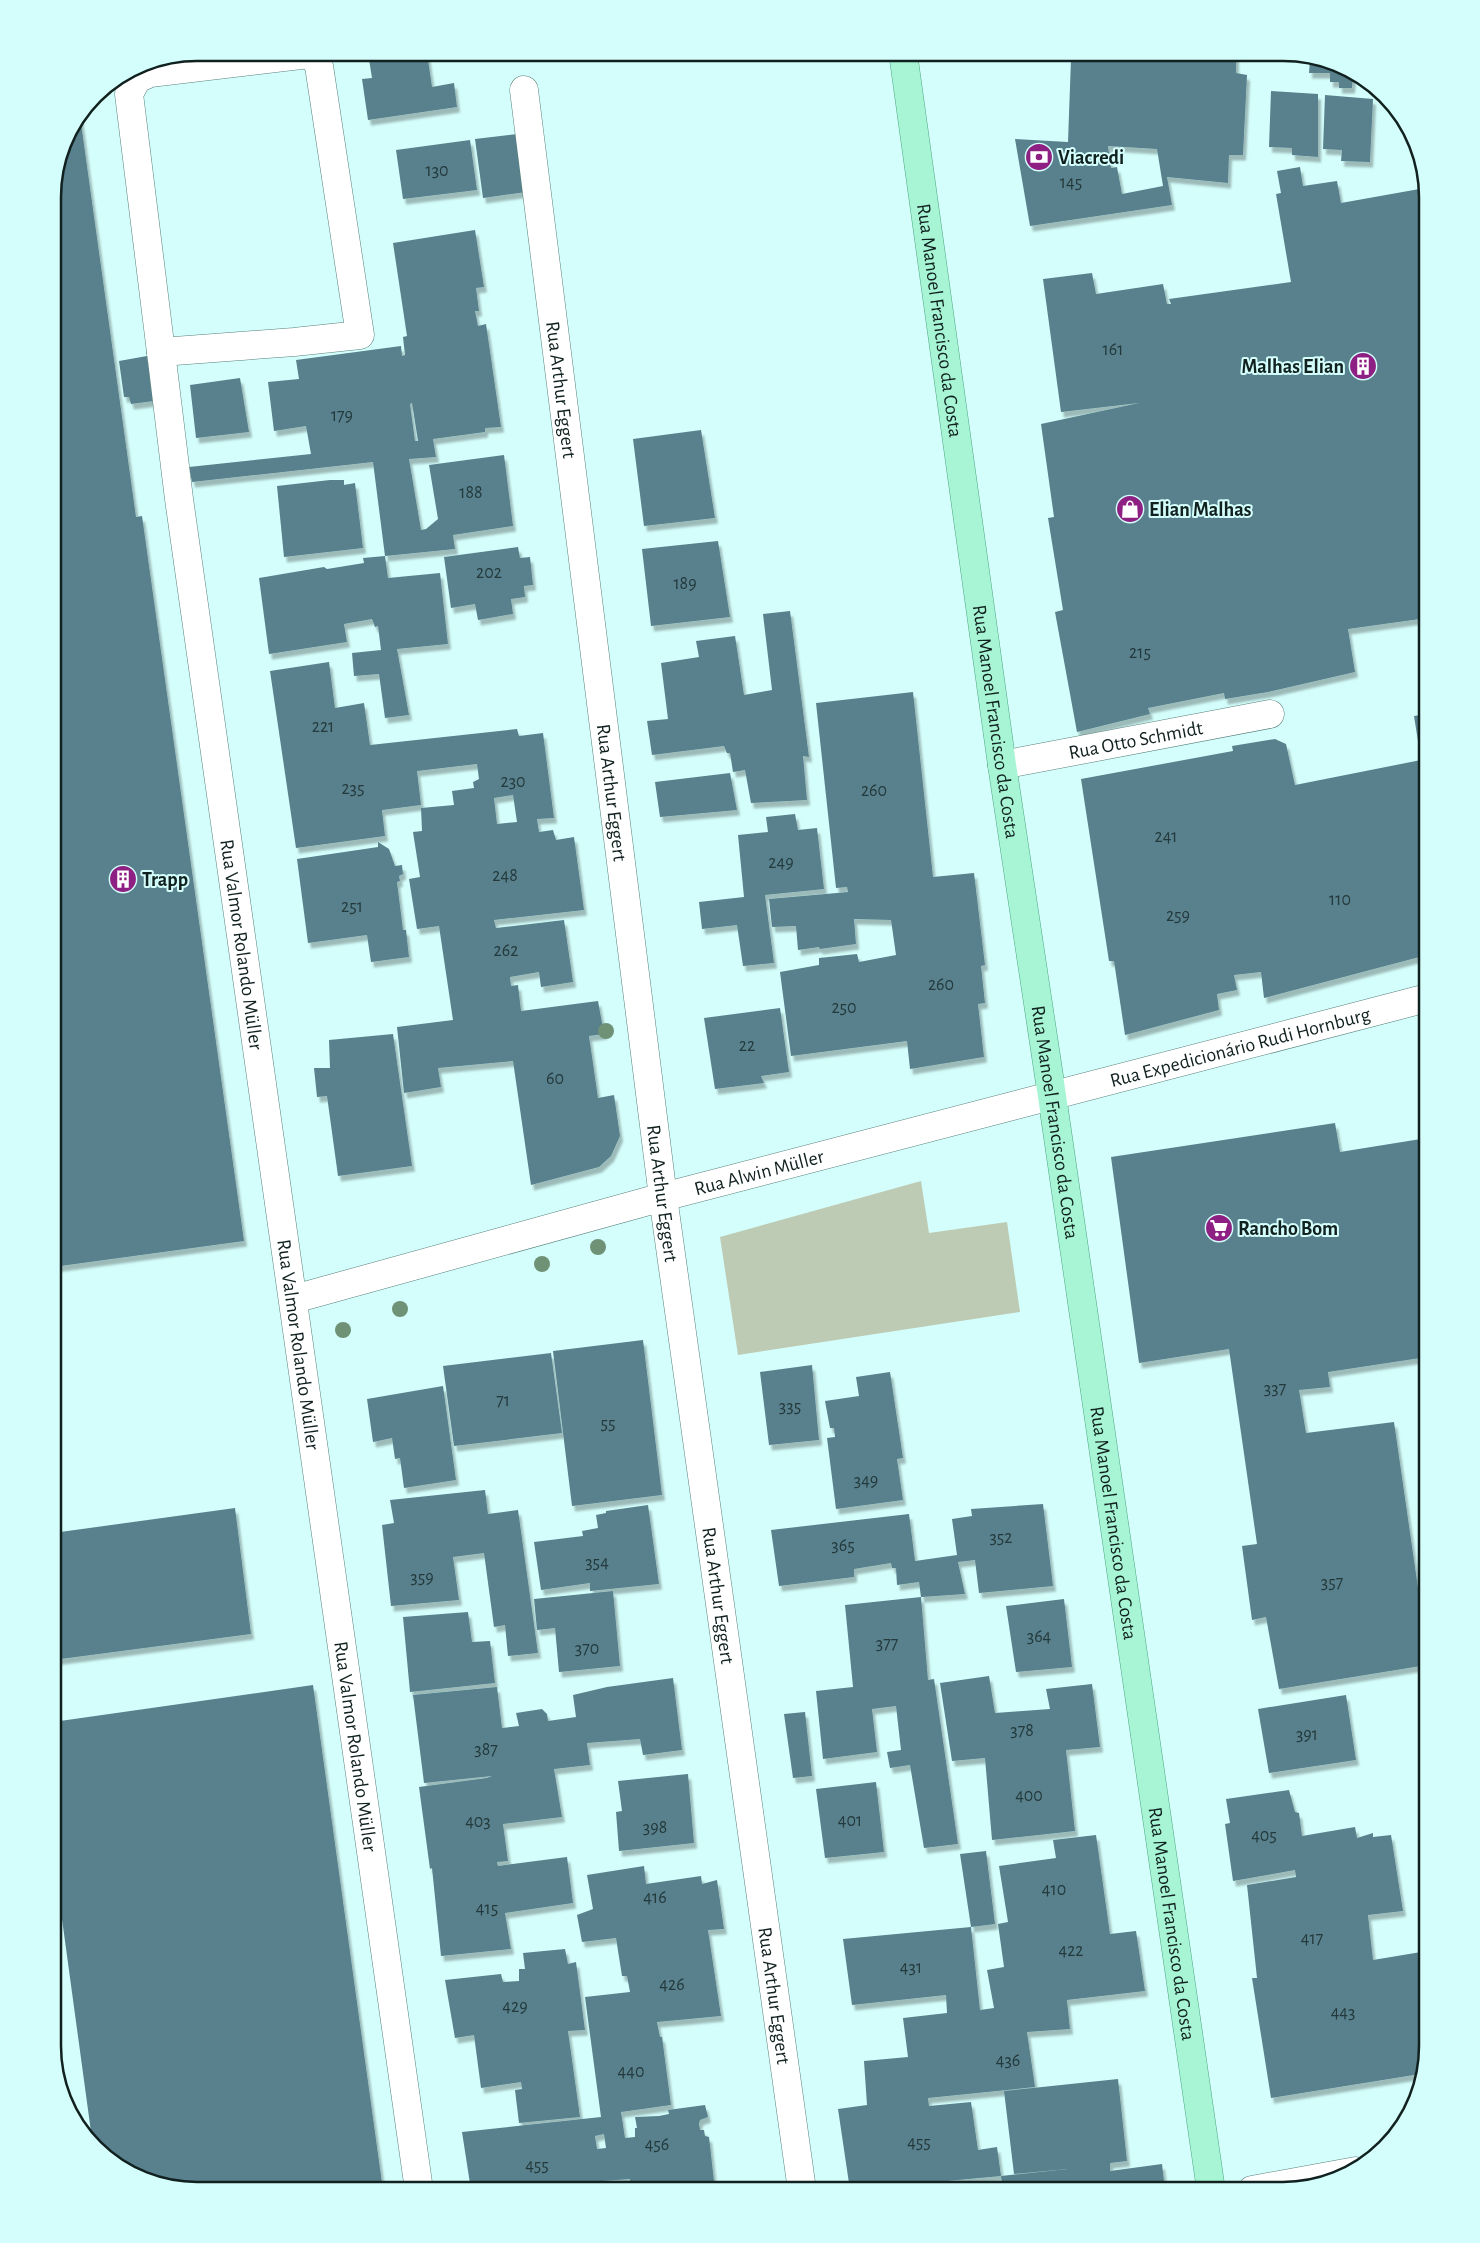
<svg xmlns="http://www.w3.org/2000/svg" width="1480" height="2243" font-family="'Alegreya Sans',sans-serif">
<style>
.green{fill:#bdcbb5}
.building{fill:#58818d;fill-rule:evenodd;filter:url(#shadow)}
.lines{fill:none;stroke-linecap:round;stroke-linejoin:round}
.minor-casing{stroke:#59807d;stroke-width:29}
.major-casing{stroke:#4da683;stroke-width:29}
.minor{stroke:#fff;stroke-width:28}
.major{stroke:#a7f5d4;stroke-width:28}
.tree{fill:#6f9176}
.labels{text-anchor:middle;stroke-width:4;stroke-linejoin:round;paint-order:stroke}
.number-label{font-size:18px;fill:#23393b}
.poi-label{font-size:20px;font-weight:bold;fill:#112120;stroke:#d4fefb;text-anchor:start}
.street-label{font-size:20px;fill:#112120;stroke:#d4fefb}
.rim{fill:none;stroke:#112120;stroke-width:2.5}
</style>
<defs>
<filter id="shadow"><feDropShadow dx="3" dy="5.5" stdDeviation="1" flood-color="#0004"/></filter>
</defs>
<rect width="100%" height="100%" fill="#d4fefb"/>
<path class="green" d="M 921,1181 L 929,1233 L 1007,1222 L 1020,1312 L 738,1355 L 720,1237 Z"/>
<path class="building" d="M 368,53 L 427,53 L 432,87 L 454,83 L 457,107 L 368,120 L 362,79 L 372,78 Z
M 1081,53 L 1236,53 L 1236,73 L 1247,75 L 1243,155 L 1229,155 L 1228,183 L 1167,177 L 1172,205 L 1030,226 L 1015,139 L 1068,142 L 1071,59 L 1081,60 ZM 1108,146 L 1157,149 L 1163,186 L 1122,194 L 1117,167 L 1111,168 Z
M 1310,59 L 1359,75 L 1359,76 L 1353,76 L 1352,88 L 1339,88 L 1339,82 L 1330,82 L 1330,73 L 1309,73 Z
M 1271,91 L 1318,94 L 1318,157 L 1292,155 L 1292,148 L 1269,147 Z
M 1325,95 L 1373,99 L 1370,162 L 1341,161 L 1342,150 L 1323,149 Z
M 80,116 L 136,517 L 142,516 L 244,1241 L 53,1267 L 53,188 L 67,133 Z
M 525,133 L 533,191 L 483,198 L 475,139 Z
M 470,140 L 477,190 L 403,199 L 396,150 Z
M 1300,167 L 1303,186 L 1337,181 L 1341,203 L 1425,188 L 1428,197 L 1427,618 L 1348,629 L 1355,672 L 1268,692 L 1225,699 L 1224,693 L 1148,708 L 1150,714 L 1077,732 L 1055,612 L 1063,610 L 1048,518 L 1054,517 L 1041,424 L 1139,403 L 1061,412 L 1043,279 L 1092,273 L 1096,294 L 1163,284 L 1167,304 L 1171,304 L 1169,299 L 1291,282 L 1276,194 L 1281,193 L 1277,171 Z
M 475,230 L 484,287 L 476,288 L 479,311 L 475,311 L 478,326 L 486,324 L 501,427 L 485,428 L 485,432 L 433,439 L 436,457 L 409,459 L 421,530 L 426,529 L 438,519 L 429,465 L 504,455 L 513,526 L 453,535 L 455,549 L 385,556 L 373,462 L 192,482 L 189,467 L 311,454 L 306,426 L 274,431 L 268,382 L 299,379 L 296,360 L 401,346 L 402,356 L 405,355 L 403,337 L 407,336 L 393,243 ZM 412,403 L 418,441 L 415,441 L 410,404 Z
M 147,356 L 154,401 L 131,404 L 129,397 L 124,397 L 119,361 Z
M 240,378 L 249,432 L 196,438 L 190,385 Z
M 701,430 L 715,518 L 644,526 L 633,439 Z
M 330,480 L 344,480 L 344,485 L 355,483 L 363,548 L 284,557 L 277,486 Z
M 718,541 L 730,617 L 651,626 L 642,549 Z
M 518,547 L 520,558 L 530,557 L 533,585 L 524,586 L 525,597 L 511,599 L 513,614 L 478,620 L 475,604 L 451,608 L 444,557 Z
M 385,556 L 388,578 L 440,573 L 448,644 L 397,649 L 409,715 L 385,718 L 379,674 L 354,676 L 352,653 L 381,650 L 378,626 L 375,627 L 372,619 L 344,624 L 347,642 L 269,654 L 259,578 L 324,567 L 327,569 L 364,563 L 363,558 Z
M 790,611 L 809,757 L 803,756 L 807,800 L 751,803 L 745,770 L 733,772 L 730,753 L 727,753 L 724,746 L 652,755 L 647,721 L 668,719 L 661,663 L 699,657 L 696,641 L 735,636 L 744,695 L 772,690 L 763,614 Z
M 329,662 L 335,708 L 364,703 L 370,745 L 517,729 L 519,736 L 543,733 L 554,818 L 537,819 L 539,832 L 553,830 L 556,840 L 574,837 L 584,910 L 494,920 L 496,928 L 564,920 L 573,982 L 541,987 L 539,972 L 510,977 L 511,986 L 518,985 L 521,1011 L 598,1001 L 604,1034 L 589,1036 L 598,1098 L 614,1095 L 620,1136 L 611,1156 L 599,1167 L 531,1185 L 513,1061 L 438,1068 L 441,1087 L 404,1093 L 397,1027 L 453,1020 L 439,926 L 417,929 L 409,879 L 420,877 L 413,832 L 422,831 L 421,808 L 454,805 L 452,791 L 474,788 L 473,782 L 479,779 L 477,764 L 417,771 L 421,805 L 382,810 L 385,836 L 296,848 L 270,671 ZM 513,795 L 517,822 L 497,824 L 494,798 Z
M 913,692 L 933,877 L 974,873 L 985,965 L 981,966 L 985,1003 L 978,1004 L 984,1057 L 910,1069 L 907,1041 L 791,1056 L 780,972 L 819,965 L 819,958 L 857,954 L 859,962 L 896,955 L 891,920 L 854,919 L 856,944 L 820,949 L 819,947 L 798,950 L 796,926 L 772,927 L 769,899 L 848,892 L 847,887 L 836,888 L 816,703 Z
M 1427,714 L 1427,955 L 1264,998 L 1261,972 L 1234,975 L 1237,990 L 1217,994 L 1219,1010 L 1125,1035 L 1114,961 L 1109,961 L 1081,779 L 1233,751 L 1232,746 L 1275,739 L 1286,744 L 1295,785 L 1421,760 L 1414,716 Z
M 730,773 L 737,810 L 660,817 L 655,782 Z
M 795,814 L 798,830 L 817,828 L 824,889 L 765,895 L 774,963 L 743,966 L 737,925 L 702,929 L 699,902 L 744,897 L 738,835 L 768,832 L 766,817 Z
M 378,842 L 389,849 L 395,866 L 402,865 L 403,874 L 399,876 L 400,881 L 397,882 L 403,930 L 406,930 L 409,957 L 371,962 L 367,935 L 308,943 L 297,859 L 378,847 Z
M 780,1008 L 789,1072 L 761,1076 L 764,1083 L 715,1089 L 704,1018 Z
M 393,1034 L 412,1166 L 338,1176 L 327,1096 L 317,1097 L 314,1068 L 330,1068 L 329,1040 Z
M 1335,1123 L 1340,1152 L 1427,1138 L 1427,1357 L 1328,1372 L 1330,1387 L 1299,1390 L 1306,1433 L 1394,1422 L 1427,1650 L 1427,1665 L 1279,1689 L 1266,1617 L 1252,1620 L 1242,1546 L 1257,1544 L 1229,1349 L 1139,1363 L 1111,1157 Z
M 643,1340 L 662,1495 L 572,1506 L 553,1351 Z
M 551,1353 L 562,1433 L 454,1446 L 443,1366 Z
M 812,1365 L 819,1440 L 769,1445 L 760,1372 Z
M 890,1372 L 903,1458 L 897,1459 L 903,1500 L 836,1509 L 827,1438 L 835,1437 L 834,1428 L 830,1428 L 825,1401 L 859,1396 L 856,1377 Z
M 443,1386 L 456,1480 L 404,1488 L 400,1458 L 395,1459 L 392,1438 L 373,1442 L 367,1399 Z
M 485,1490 L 488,1514 L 518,1510 L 538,1653 L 508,1656 L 505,1625 L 494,1627 L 484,1553 L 453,1557 L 459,1600 L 391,1606 L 382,1525 L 394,1523 L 390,1500 Z
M 1043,1504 L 1053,1586 L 979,1593 L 975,1560 L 958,1562 L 965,1594 L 921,1597 L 919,1582 L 897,1585 L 896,1568 L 892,1568 L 891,1563 L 854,1569 L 854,1577 L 779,1586 L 771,1530 L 909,1514 L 915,1561 L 957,1555 L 952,1519 L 972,1516 L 971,1509 Z
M 648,1505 L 659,1584 L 590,1591 L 590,1583 L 541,1590 L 534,1542 L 583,1536 L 582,1531 L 598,1528 L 596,1515 L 606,1513 L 606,1511 Z
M 235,1508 L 251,1634 L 53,1660 L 53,1533 Z
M 613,1591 L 620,1666 L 559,1672 L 555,1628 L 537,1630 L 534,1599 Z
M 921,1597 L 928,1680 L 934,1679 L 958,1844 L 924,1848 L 910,1765 L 890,1768 L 887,1752 L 901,1750 L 896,1706 L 872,1709 L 877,1752 L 823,1759 L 816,1691 L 853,1687 L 845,1605 Z
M 1064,1599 L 1072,1667 L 1016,1672 L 1006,1606 Z
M 468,1612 L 472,1642 L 490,1641 L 495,1683 L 410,1692 L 403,1617 Z
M 989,1676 L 995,1713 L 1050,1709 L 1046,1689 L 1092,1684 L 1100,1747 L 1066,1750 L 1075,1831 L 992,1840 L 985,1758 L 952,1761 L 940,1683 Z
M 673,1678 L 682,1750 L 643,1755 L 640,1739 L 587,1743 L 590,1765 L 554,1769 L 562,1817 L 503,1824 L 508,1861 L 497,1862 L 498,1866 L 567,1857 L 573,1903 L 505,1913 L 511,1949 L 441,1956 L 432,1868 L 430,1869 L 419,1787 L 487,1778 L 492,1776 L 424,1783 L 413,1695 L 497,1687 L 502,1728 L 519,1726 L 516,1713 L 542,1709 L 547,1714 L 548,1721 L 576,1717 L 573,1695 L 607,1687 Z
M 313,1685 L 383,2190 L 188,2190 L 117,2166 L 92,2139 L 53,1853 L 53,1722 Z
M 1346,1695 L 1356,1760 L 1269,1773 L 1258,1709 Z
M 805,1712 L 812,1776 L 793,1778 L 784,1714 Z
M 688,1774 L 694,1843 L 619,1851 L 616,1812 L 622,1811 L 618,1781 Z
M 876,1782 L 884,1852 L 825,1858 L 816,1789 Z
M 1289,1790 L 1295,1812 L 1299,1813 L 1302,1836 L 1355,1827 L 1357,1838 L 1373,1833 L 1373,1837 L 1391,1835 L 1403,1911 L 1368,1915 L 1373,1960 L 1427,1951 L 1427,2046 L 1420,2074 L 1271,2098 L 1252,1978 L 1257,1978 L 1247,1885 L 1296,1877 L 1295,1870 L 1233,1881 L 1225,1824 L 1230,1823 L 1226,1799 Z
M 1096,1835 L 1110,1934 L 1136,1931 L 1145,1991 L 1067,2000 L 1070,2029 L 1027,2032 L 1035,2087 L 928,2098 L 929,2106 L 971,2102 L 978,2150 L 997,2147 L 1001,2176 L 850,2190 L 838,2109 L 867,2105 L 864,2061 L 908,2057 L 903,2018 L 947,2013 L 946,1995 L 852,2005 L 843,1939 L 971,1927 L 980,2010 L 994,2008 L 987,1970 L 1004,1967 L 998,1924 L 1008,1922 L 999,1866 L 1056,1858 L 1053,1840 Z
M 986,1851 L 995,1924 L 971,1927 L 960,1854 Z
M 644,1866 L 646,1884 L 701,1876 L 702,1884 L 717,1880 L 724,1929 L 708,1930 L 721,2016 L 657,2022 L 660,2037 L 662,2037 L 671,2105 L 621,2112 L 625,2138 L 635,2137 L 635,2128 L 637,2128 L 635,2117 L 659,2116 L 669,2114 L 668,2110 L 705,2105 L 708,2117 L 700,2120 L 699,2124 L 700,2130 L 704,2130 L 705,2136 L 709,2137 L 715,2190 L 631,2190 L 630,2179 L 603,2181 L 603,2190 L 471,2190 L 462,2132 L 601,2117 L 585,1997 L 630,1992 L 627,1976 L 622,1976 L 616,1938 L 582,1942 L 577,1915 L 593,1909 L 587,1875 ZM 604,2134 L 606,2148 L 597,2149 L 595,2136 Z
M 565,1949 L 568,1964 L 576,1962 L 585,2030 L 568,2031 L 580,2117 L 519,2123 L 515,2090 L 522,2089 L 521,2082 L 481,2088 L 474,2035 L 455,2038 L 445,1980 L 501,1974 L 503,1982 L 519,1981 L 519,1969 L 525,1969 L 523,1953 Z
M 1118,2079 L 1127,2161 L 1110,2163 L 1110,2171 L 1162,2164 L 1165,2190 L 1003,2190 L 1001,2176 L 1068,2169 L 1014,2174 L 1004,2091 Z
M 956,2183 L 957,2190 L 902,2190 L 902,2189 Z"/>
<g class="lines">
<g class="minor-casing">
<g id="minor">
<path d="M 309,54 L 315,59 L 319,66 L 360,335 L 294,342 L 161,352 L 129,94 L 137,79 L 150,73 Z"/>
<path id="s1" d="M 524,90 L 663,1197 L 802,2190"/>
<path id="s2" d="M 161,352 L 179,499 L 419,2190"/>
<path id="s3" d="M 1002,765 L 1270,714"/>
<path id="s4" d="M 294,1299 L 663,1197 L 1427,998"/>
<path d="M 1252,2190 L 1356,2171"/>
</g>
</g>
<g class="major-casing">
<g id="major">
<path id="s5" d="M 903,53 L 1002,765 L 1052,1096 L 1211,2190"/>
</g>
</g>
<use href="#minor" class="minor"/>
<use href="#major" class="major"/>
</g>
<g class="tree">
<circle cx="606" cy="1031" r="8"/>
<circle cx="598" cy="1247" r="8"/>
<circle cx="542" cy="1264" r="8"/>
<circle cx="400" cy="1309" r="8"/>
<circle cx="343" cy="1330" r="8"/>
</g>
<defs>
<g id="bank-disc" transform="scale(1.4375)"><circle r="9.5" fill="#8e2083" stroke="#d4fefb"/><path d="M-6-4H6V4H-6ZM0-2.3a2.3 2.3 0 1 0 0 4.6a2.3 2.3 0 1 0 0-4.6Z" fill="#fff"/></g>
<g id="building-disc" transform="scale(1.4375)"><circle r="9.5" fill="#8e2083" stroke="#d4fefb"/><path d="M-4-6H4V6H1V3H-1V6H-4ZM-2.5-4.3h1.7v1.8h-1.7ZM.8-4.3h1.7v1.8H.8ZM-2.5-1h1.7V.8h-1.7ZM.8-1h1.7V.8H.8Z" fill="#fff"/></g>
<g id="shop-disc" transform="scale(1.4375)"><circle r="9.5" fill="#8e2083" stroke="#d4fefb"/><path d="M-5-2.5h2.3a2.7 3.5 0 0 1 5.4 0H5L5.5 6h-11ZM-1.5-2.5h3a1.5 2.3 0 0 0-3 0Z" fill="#fff"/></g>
<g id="supermarket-disc" transform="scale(1.4375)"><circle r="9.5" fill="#8e2083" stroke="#d4fefb"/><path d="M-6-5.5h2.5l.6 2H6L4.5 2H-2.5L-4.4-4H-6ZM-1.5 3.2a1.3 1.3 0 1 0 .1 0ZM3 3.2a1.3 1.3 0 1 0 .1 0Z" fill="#fff"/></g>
</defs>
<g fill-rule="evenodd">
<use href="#bank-disc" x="1039" y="157"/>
<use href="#building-disc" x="1363" y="366"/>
<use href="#shop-disc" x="1130" y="509"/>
<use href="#building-disc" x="123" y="879"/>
<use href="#supermarket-disc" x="1219" y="1228"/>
</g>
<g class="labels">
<g class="number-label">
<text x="437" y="176">130</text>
<text x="1071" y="188">145</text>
<text x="1113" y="355">161</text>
<text x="342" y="421">179</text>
<text x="471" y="498">188</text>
<text x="489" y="578">202</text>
<text x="685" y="589">189</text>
<text x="1140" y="658">215</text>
<text x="323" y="732">221</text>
<text x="513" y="787">230</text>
<text x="353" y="794">235</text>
<text x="874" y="796">260</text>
<text x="1166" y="842">241</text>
<text x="781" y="868">249</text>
<text x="505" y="881">248</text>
<text x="1340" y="905">110</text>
<text x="352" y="912">251</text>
<text x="1178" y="921">259</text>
<text x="506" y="956">262</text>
<text x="941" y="990">260</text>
<text x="844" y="1013">250</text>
<text x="747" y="1051">22</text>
<text x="555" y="1084">60</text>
<text x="1275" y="1394">337</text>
<text x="503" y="1406">71</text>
<text x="790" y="1412">335</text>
<text x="608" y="1429">55</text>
<text x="866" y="1486">349</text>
<text x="1001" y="1543">352</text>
<text x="843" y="1551">365</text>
<text x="597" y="1568">354</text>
<text x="422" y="1583">359</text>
<text x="1332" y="1588">357</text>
<text x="1039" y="1642">364</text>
<text x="887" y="1649">377</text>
<text x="587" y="1654">370</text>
<text x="1022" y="1736">378</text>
<text x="1307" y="1740">391</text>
<text x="486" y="1755">387</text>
<text x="1029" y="1801">400</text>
<text x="850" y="1826">401</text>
<text x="478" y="1827">403</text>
<text x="655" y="1833">398</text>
<text x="1264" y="1841">405</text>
<text x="1054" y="1895">410</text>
<text x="655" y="1903">416</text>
<text x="487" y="1914">415</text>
<text x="1312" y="1944">417</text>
<text x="1071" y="1956">422</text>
<text x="911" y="1973">431</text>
<text x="672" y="1990">426</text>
<text x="515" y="2012">429</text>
<text x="1343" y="2018">443</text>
<text x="1008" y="2066">436</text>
<text x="631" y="2077">440</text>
<text x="919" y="2148">455</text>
<text x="657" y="2150">456</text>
<text x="537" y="2171">455</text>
</g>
<g class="poi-label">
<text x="1058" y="164">Viacredi</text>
<text x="1344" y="373" text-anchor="end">Malhas Elian</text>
<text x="1149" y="516">Elian Malhas</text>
<text x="142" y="886">Trapp</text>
<text x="1238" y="1235">Rancho Bom</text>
</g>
<g class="street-label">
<text dy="7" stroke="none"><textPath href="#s5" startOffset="270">Rua Manoel Francisco da Costa</textPath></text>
<text dy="7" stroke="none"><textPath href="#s1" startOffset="302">Rua Arthur Eggert</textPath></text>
<text dy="7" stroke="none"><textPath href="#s5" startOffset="675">Rua Manoel Francisco da Costa</textPath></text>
<text dy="7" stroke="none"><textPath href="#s3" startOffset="136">Rua Otto Schmidt</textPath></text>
<text dy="7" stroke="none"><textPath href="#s1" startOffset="708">Rua Arthur Eggert</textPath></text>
<text dy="7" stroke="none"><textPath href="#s2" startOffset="598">Rua Valmor Rolando Müller</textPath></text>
<text dy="7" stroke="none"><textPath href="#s4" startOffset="979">Rua Expedicionário Rudi Hornburg</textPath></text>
<text dy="7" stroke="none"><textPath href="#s5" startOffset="1080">Rua Manoel Francisco da Costa</textPath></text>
<text dy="7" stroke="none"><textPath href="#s4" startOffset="482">Rua Alwin Müller</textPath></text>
<text dy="7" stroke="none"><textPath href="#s1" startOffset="1112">Rua Arthur Eggert</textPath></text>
<text dy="7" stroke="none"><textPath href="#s2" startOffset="1002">Rua Valmor Rolando Müller</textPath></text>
<text dy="7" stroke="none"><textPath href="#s5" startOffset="1485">Rua Manoel Francisco da Costa</textPath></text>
<text dy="7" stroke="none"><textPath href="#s1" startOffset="1518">Rua Arthur Eggert</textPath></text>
<text dy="7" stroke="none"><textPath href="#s2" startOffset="1408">Rua Valmor Rolando Müller</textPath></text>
<text dy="7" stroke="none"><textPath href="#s5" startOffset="1890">Rua Manoel Francisco da Costa</textPath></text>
<text dy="7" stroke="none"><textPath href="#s1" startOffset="1922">Rua Arthur Eggert</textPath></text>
</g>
</g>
<path d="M0 0H1480V2243H0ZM197 61H1283A136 136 0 0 1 1419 197V2046A136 136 0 0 1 1283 2182H197A136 136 0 0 1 61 2046V197A136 136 0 0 1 197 61Z" fill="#d4fefb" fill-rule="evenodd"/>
<path class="rim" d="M197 61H1283A136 136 0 0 1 1419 197V2046A136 136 0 0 1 1283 2182H197A136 136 0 0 1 61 2046V197A136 136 0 0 1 197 61Z"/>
</svg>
